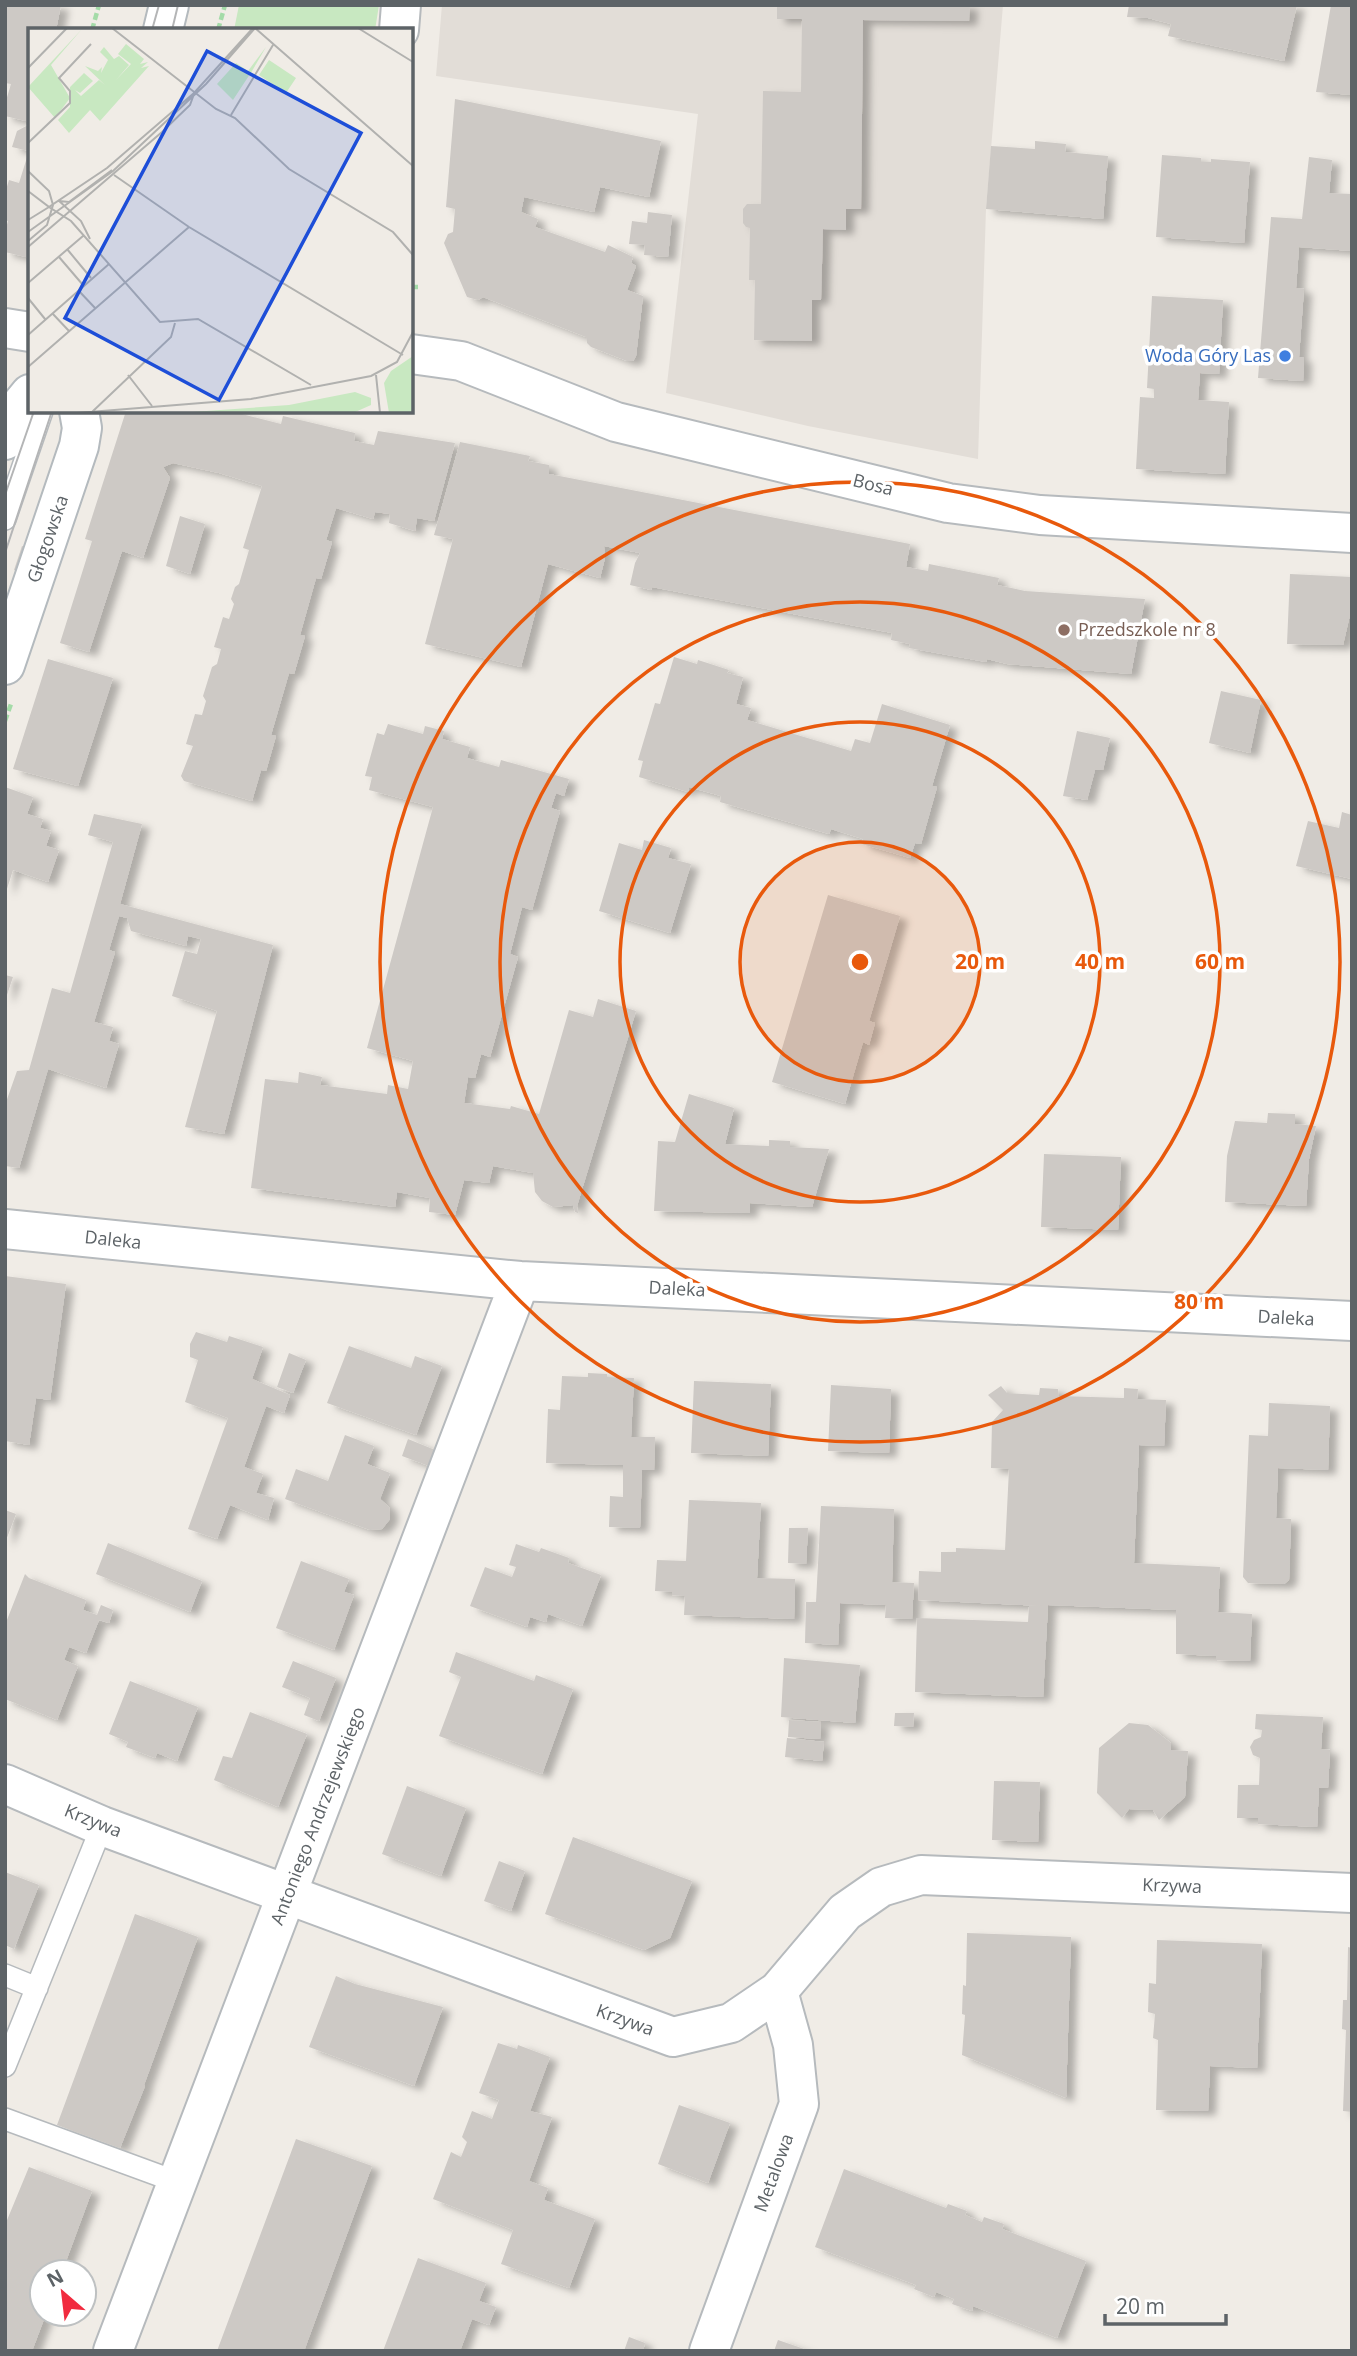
<svg xmlns="http://www.w3.org/2000/svg" width="1357" height="2356" font-family="'Open Sans',sans-serif">
<style>
.education{fill:#e2ddd7}
.green{fill:#c8e8c1}
.building{fill:#cdc9c5;filter:url(#shadow)}
.lines{fill:none;stroke-linecap:round;stroke-linejoin:round}
.lane-casing{stroke:#b6babd;stroke-width:24}
.street-casing{stroke:#b6babd;stroke-width:42}
.secondary-casing{stroke:#b4babe;stroke-width:42}
.path{stroke:#a4dba8;stroke-width:4.5;stroke-dasharray:7 3.5;stroke-linecap:butt}
.lane{stroke:#fff;stroke-width:21}
.street{stroke:#fff;stroke-width:38}
.secondary{stroke:#fff;stroke-width:38}
.tram{stroke:#b4b5b6;stroke-width:2}
.ring{fill:none;stroke:#e8590c;stroke-width:3.5}
.shop-dot{fill:#3f7fe0;stroke:#fff;stroke-width:2.5}
.education-dot{fill:#8d6e63;stroke:#fff;stroke-width:2.5}
.labels{text-anchor:middle;stroke-width:7;stroke-linejoin:round;paint-order:stroke}
.shop-label{font-size:18px;fill:#366cbe;stroke:#fff;text-anchor:end}
.street-label{font-size:18px;fill:#5d6367;stroke:#fff}
.education-label{font-size:18px;fill:#785e54;stroke:#fff;text-anchor:start}
.inset-road{fill:none;stroke:#b1b1af;stroke-width:2}
.view{fill:#1d4ed8;fill-opacity:0.15;stroke:#1d4ed8;stroke-width:3.5}
.inset-edge{fill:none;stroke:#5d6367;stroke-width:3.5}
.centre{fill:#e8590c;stroke:#fff;stroke-width:3.5}
.ring-label{font-size:21px;text-anchor:middle;font-weight:bold;fill:#e8590c;stroke:#fff;stroke-width:7;stroke-linejoin:round;paint-order:stroke}
</style>
<defs>
<filter id="shadow"><feDropShadow dx="8" dy="4.5" stdDeviation="3.5" flood-color="#0004"/></filter>
</defs>
<rect width="100%" height="100%" fill="#f0ece6"/>
<path class="education" d="M 442,5 L 1003,5 L 986,209 L 978,459 L 808,426 L 666,393 L 698,114 L 436,76 Z"/>
<path class="green" d="M 239,5 L 379,5 L 375,30 L 234,30 Z"/>
<path class="building" d="M 5,5 L 61,5 L 56,30 L 30,30 L 30,122 L 5,116 L 5,104 L 11,84 L 5,83 Z
M 777,5 L 970,5 L 969,21 L 863,20 L 861,209 L 846,209 L 846,230 L 823,229 L 821,300 L 812,300 L 812,341 L 754,340 L 755,280 L 749,280 L 750,228 L 746,227 L 743,223 L 743,209 L 747,204 L 761,204 L 763,91 L 801,92 L 802,19 L 777,19 Z
M 1129,5 L 1297,5 L 1284,61 L 1168,36 L 1171,24 L 1148,18 L 1127,17 Z
M 1331,5 L 1352,5 L 1352,95 L 1316,92 Z
M 455,99 L 661,141 L 649,197 L 600,187 L 594,212 L 524,197 L 521,212 L 538,219 L 535,227 L 605,252 L 608,245 L 633,257 L 631,263 L 636,266 L 627,290 L 643,296 L 636,356 L 633,361 L 627,361 L 591,347 L 587,343 L 586,337 L 483,297 L 478,300 L 467,297 L 444,243 L 448,234 L 453,232 L 455,209 L 446,207 Z
M 30,124 L 30,258 L 5,252 L 5,232 L 8,221 L 5,220 L 5,193 L 9,180 L 19,183 L 29,151 L 12,147 L 17,131 Z
M 1035,141 L 1066,144 L 1065,152 L 1108,156 L 1103,219 L 986,209 L 991,146 L 1035,149 Z
M 1162,155 L 1201,158 L 1201,162 L 1211,162 L 1211,159 L 1250,162 L 1244,243 L 1156,237 Z
M 1309,157 L 1332,160 L 1329,193 L 1352,194 L 1352,251 L 1299,247 L 1296,288 L 1304,289 L 1299,357 L 1304,358 L 1303,381 L 1258,378 L 1271,217 L 1302,219 Z
M 648,212 L 672,215 L 668,257 L 644,255 L 645,245 L 629,244 L 632,221 L 647,223 Z
M 1152,296 L 1223,300 L 1219,374 L 1200,373 L 1198,400 L 1229,402 L 1225,474 L 1136,469 L 1140,397 L 1154,398 L 1154,389 L 1147,388 Z
M 126,411 L 230,411 L 281,424 L 283,416 L 355,433 L 354,441 L 374,445 L 378,431 L 455,443 L 434,521 L 417,518 L 415,531 L 389,523 L 390,514 L 375,512 L 373,519 L 336,508 L 326,540 L 332,542 L 321,579 L 316,578 L 300,635 L 305,636 L 294,674 L 289,673 L 271,735 L 276,736 L 266,771 L 261,770 L 252,801 L 184,781 L 181,776 L 193,746 L 186,744 L 195,714 L 202,715 L 206,701 L 203,696 L 212,667 L 217,664 L 221,649 L 214,647 L 223,617 L 229,619 L 234,604 L 231,599 L 235,587 L 239,584 L 249,550 L 243,548 L 262,486 L 219,473 L 173,463 L 163,467 L 170,478 L 143,558 L 122,551 L 89,652 L 60,643 L 92,541 L 85,539 Z
M 460,442 L 530,456 L 528,461 L 549,465 L 549,474 L 910,544 L 906,567 L 928,571 L 929,564 L 999,578 L 997,585 L 1025,591 L 1145,599 L 1131,674 L 1007,664 L 987,659 L 986,662 L 909,648 L 910,644 L 891,640 L 892,633 L 652,587 L 651,590 L 630,585 L 635,563 L 640,553 L 604,546 L 605,558 L 600,578 L 548,564 L 521,667 L 425,644 L 453,539 L 434,535 Z
M 180,516 L 205,524 L 190,574 L 166,566 Z
M 22,546 L 29,548 L 21,572 L 14,570 Z
M 1290,574 L 1352,577 L 1352,606 L 1343,645 L 1287,644 Z
M 674,657 L 697,664 L 698,660 L 729,670 L 727,673 L 743,677 L 736,704 L 751,708 L 747,720 L 851,751 L 855,739 L 870,743 L 882,704 L 950,725 L 932,786 L 937,787 L 921,844 L 915,843 L 910,858 L 862,844 L 863,839 L 831,829 L 829,834 L 720,802 L 721,796 L 689,787 L 688,792 L 639,777 L 643,761 L 638,760 L 655,703 L 660,704 Z
M 48,659 L 113,678 L 78,786 L 13,769 Z
M 1221,691 L 1261,700 L 1250,753 L 1209,743 Z
M 388,724 L 423,734 L 425,726 L 444,731 L 442,739 L 470,747 L 467,758 L 499,767 L 501,760 L 569,779 L 564,796 L 556,793 L 551,808 L 560,811 L 532,910 L 522,907 L 510,954 L 518,957 L 490,1057 L 481,1054 L 475,1078 L 468,1077 L 464,1103 L 510,1109 L 511,1106 L 539,1114 L 569,1010 L 593,1017 L 598,999 L 636,1011 L 577,1206 L 578,1213 L 575,1212 L 573,1205 L 553,1207 L 542,1201 L 535,1192 L 533,1173 L 493,1166 L 489,1183 L 464,1180 L 455,1215 L 429,1212 L 430,1198 L 397,1192 L 395,1207 L 251,1188 L 265,1079 L 298,1083 L 299,1072 L 322,1077 L 320,1085 L 387,1094 L 388,1085 L 408,1089 L 413,1061 L 367,1048 L 433,807 L 369,790 L 372,777 L 365,776 L 377,733 L 384,735 Z
M 1077,731 L 1110,738 L 1103,770 L 1095,770 L 1087,800 L 1063,796 Z
M 5,787 L 33,797 L 27,814 L 43,819 L 40,828 L 51,831 L 46,846 L 59,850 L 48,882 L 13,870 L 6,892 Z
M 1342,812 L 1352,815 L 1352,879 L 1296,866 L 1308,821 L 1339,828 Z
M 94,814 L 142,824 L 120,904 L 273,945 L 224,1134 L 185,1127 L 217,1011 L 172,996 L 185,951 L 197,954 L 201,939 L 188,936 L 186,946 L 131,931 L 127,918 L 119,916 L 109,950 L 115,952 L 94,1022 L 113,1027 L 109,1041 L 119,1044 L 106,1088 L 48,1069 L 19,1168 L 5,1166 L 5,1105 L 17,1071 L 29,1070 L 52,988 L 70,993 L 113,842 L 88,835 Z
M 644,840 L 671,848 L 668,858 L 691,864 L 670,933 L 599,911 L 619,843 L 642,850 Z
M 828,895 L 900,916 L 869,1021 L 875,1023 L 869,1045 L 863,1042 L 845,1104 L 772,1082 Z
M 5,975 L 13,977 L 6,998 L 5,998 Z
M 689,1094 L 734,1108 L 725,1144 L 769,1146 L 769,1140 L 790,1141 L 790,1147 L 829,1149 L 812,1207 L 750,1203 L 750,1213 L 654,1211 L 658,1141 L 675,1142 Z
M 1268,1113 L 1295,1114 L 1295,1124 L 1316,1126 L 1309,1159 L 1306,1206 L 1225,1202 L 1227,1156 L 1235,1121 L 1267,1123 Z
M 1044,1154 L 1121,1157 L 1118,1230 L 1041,1227 Z
M 5,1276 L 66,1284 L 50,1400 L 36,1398 L 29,1445 L 5,1441 Z
M 196,1332 L 227,1342 L 229,1336 L 263,1347 L 252,1379 L 290,1395 L 284,1413 L 266,1406 L 244,1467 L 263,1474 L 256,1493 L 274,1498 L 268,1520 L 230,1505 L 217,1539 L 188,1529 L 228,1418 L 185,1402 L 198,1360 L 190,1357 L 190,1344 Z
M 349,1346 L 411,1368 L 415,1356 L 442,1366 L 416,1435 L 327,1403 Z
M 289,1353 L 306,1360 L 293,1393 L 277,1387 Z
M 588,1373 L 607,1374 L 607,1377 L 634,1378 L 631,1437 L 655,1437 L 654,1470 L 642,1470 L 640,1528 L 609,1527 L 610,1496 L 623,1497 L 623,1465 L 546,1463 L 548,1409 L 560,1410 L 562,1376 L 588,1377 Z
M 694,1381 L 771,1384 L 768,1456 L 691,1453 Z
M 831,1385 L 891,1389 L 889,1453 L 828,1451 Z
M 1001,1386 L 1007,1393 L 1039,1395 L 1040,1388 L 1058,1389 L 1059,1396 L 1124,1398 L 1124,1388 L 1138,1389 L 1137,1399 L 1166,1400 L 1164,1446 L 1139,1445 L 1134,1563 L 1220,1567 L 1218,1612 L 1252,1614 L 1250,1661 L 1216,1660 L 1216,1656 L 1176,1654 L 1176,1610 L 1048,1605 L 1043,1697 L 915,1692 L 917,1618 L 1028,1622 L 1029,1606 L 1043,1606 L 918,1600 L 919,1571 L 941,1572 L 941,1552 L 956,1552 L 956,1548 L 1005,1550 L 1009,1469 L 991,1468 L 992,1422 L 1003,1410 L 988,1395 Z
M 1269,1403 L 1330,1406 L 1328,1470 L 1278,1468 L 1276,1518 L 1291,1519 L 1289,1580 L 1284,1584 L 1248,1583 L 1243,1577 L 1249,1435 L 1268,1436 Z
M 345,1435 L 374,1446 L 367,1464 L 390,1473 L 380,1499 L 389,1507 L 390,1514 L 390,1519 L 382,1529 L 370,1530 L 285,1499 L 296,1469 L 328,1481 Z
M 408,1439 L 435,1450 L 429,1466 L 402,1456 Z
M 689,1500 L 761,1503 L 757,1578 L 795,1579 L 794,1619 L 684,1615 L 685,1596 L 672,1595 L 672,1592 L 655,1591 L 657,1560 L 686,1561 Z
M 821,1506 L 894,1509 L 892,1582 L 914,1583 L 912,1619 L 885,1618 L 886,1605 L 840,1603 L 838,1645 L 805,1643 L 806,1602 L 816,1602 Z
M 5,1510 L 16,1514 L 5,1543 Z
M 789,1528 L 808,1528 L 806,1564 L 788,1563 Z
M 108,1543 L 202,1581 L 190,1612 L 96,1574 Z
M 516,1544 L 539,1552 L 541,1548 L 569,1558 L 568,1563 L 601,1575 L 582,1626 L 548,1614 L 546,1622 L 530,1617 L 527,1627 L 470,1606 L 485,1567 L 512,1577 L 516,1567 L 509,1565 Z
M 301,1561 L 349,1579 L 344,1592 L 354,1595 L 334,1650 L 276,1628 Z
M 25,1574 L 29,1578 L 86,1600 L 83,1610 L 97,1615 L 101,1605 L 113,1610 L 109,1623 L 99,1620 L 86,1653 L 69,1647 L 64,1660 L 78,1666 L 57,1720 L 5,1699 L 5,1625 Z
M 456,1652 L 534,1681 L 536,1675 L 573,1689 L 542,1774 L 439,1736 L 461,1677 L 449,1672 Z
M 784,1658 L 860,1665 L 855,1723 L 781,1717 Z
M 293,1661 L 336,1678 L 319,1721 L 304,1715 L 310,1698 L 282,1687 Z
M 130,1681 L 198,1707 L 177,1761 L 157,1753 L 155,1758 L 126,1747 L 128,1742 L 109,1734 Z
M 250,1712 L 307,1734 L 278,1807 L 214,1780 L 223,1756 L 232,1758 Z
M 895,1713 L 914,1713 L 913,1727 L 894,1726 Z
M 1256,1714 L 1323,1717 L 1321,1749 L 1330,1750 L 1328,1788 L 1319,1788 L 1317,1827 L 1258,1824 L 1258,1818 L 1237,1818 L 1238,1785 L 1259,1785 L 1260,1758 L 1253,1755 L 1250,1747 L 1254,1740 L 1261,1737 L 1262,1730 L 1255,1729 Z
M 789,1720 L 821,1722 L 820,1739 L 788,1737 Z
M 1129,1723 L 1148,1725 L 1171,1743 L 1171,1750 L 1188,1751 L 1185,1797 L 1159,1820 L 1153,1810 L 1129,1809 L 1122,1818 L 1097,1793 L 1099,1748 Z
M 787,1738 L 824,1742 L 822,1761 L 785,1757 Z
M 994,1781 L 1040,1782 L 1038,1842 L 992,1840 Z
M 407,1786 L 466,1808 L 441,1876 L 382,1854 Z
M 573,1837 L 692,1881 L 670,1938 L 644,1950 L 545,1914 Z
M 499,1861 L 525,1871 L 511,1911 L 484,1901 Z
M 5,1872 L 39,1885 L 14,1949 L 5,1945 Z
M 135,1914 L 198,1937 L 144,2085 L 145,2086 L 120,2148 L 57,2125 Z
M 967,1933 L 1071,1937 L 1066,2098 L 962,2055 L 965,2015 L 962,2014 L 963,1985 L 966,1986 Z
M 1157,1940 L 1262,1944 L 1257,2068 L 1210,2066 L 1208,2111 L 1156,2110 L 1158,2040 L 1153,2038 L 1155,2014 L 1148,2012 L 1149,1983 L 1156,1984 Z
M 1348,1947 L 1352,1948 L 1352,2112 L 1343,2111 L 1346,2030 L 1342,2029 L 1343,2000 L 1347,2000 Z
M 336,1976 L 355,1984 L 443,2007 L 414,2086 L 309,2047 Z
M 498,2043 L 517,2049 L 518,2045 L 550,2057 L 530,2111 L 552,2117 L 529,2181 L 548,2188 L 544,2200 L 595,2219 L 569,2288 L 501,2264 L 513,2230 L 433,2199 L 451,2152 L 461,2157 L 467,2142 L 462,2137 L 472,2111 L 492,2119 L 499,2100 L 479,2093 Z
M 679,2105 L 730,2123 L 708,2183 L 658,2164 Z
M 296,2139 L 372,2166 L 304,2351 L 217,2351 Z
M 29,2167 L 92,2191 L 62,2272 L 42,2272 L 42,2314 L 46,2314 L 32,2351 L 5,2351 L 5,2225 Z
M 844,2169 L 946,2208 L 948,2204 L 967,2211 L 965,2215 L 982,2222 L 984,2217 L 1004,2224 L 1002,2229 L 1086,2261 L 1057,2338 L 973,2306 L 972,2311 L 952,2304 L 954,2299 L 936,2292 L 934,2297 L 914,2289 L 916,2285 L 815,2247 Z
M 418,2258 L 486,2283 L 479,2301 L 496,2307 L 489,2325 L 472,2319 L 460,2351 L 383,2351 Z
M 629,2337 L 645,2343 L 643,2351 L 624,2351 Z
M 778,2340 L 807,2350 L 806,2351 L 774,2351 Z"/>
<g class="lines">
<g class="lane-casing">
<path id="lane" d="M 5,519 L 42,411
M 5,1975 L 37,1988
M 5,2066 L 102,1826
M 5,2119 L 177,2182"/>
</g>
<g class="street-casing">
<path id="street" d="M 399,30 L 401,5
M 5,328 L 30,332
M 411,354 L 461,361 L 616,422 L 948,503 L 1040,515 L 1352,533
M 5,1229 L 520,1281 L 1352,1321
M 5,1784 L 102,1826 L 673,2037 L 731,2023 L 778,1991 L 845,1912 L 881,1887 L 921,1875 L 1352,1893
M 113,2351 L 520,1281
M 709,2351 L 799,2104 L 793,2045 L 778,1991"/>
</g>
<g class="secondary-casing">
<path id="secondary" d="M 163,30 L 169,5
M 5,440 L 21,405 L 30,394
M 5,665 L 79,446 L 82,428 L 79,411"/>
</g>
<path class="path" d="M 92,30 L 99,5
M 218,30 L 225,5
M 411,287 L 419,287
M 5,721 L 11,704"/>
<use href="#lane" class="lane"/>
<use href="#street" class="street"/>
<use href="#secondary" class="secondary"/>
<path class="tram" d="M 152,30 L 159,5
M 172,30 L 178,5
M 5,495 L 34,411
M 5,553 L 52,411"/>
</g>
<circle cx="860" cy="962" r="120" fill="#e8590c" fill-opacity=".12"/>
<g class="ring">
<circle cx="860" cy="962" r="120"/>
<circle cx="860" cy="962" r="240"/>
<circle cx="860" cy="962" r="360"/>
<circle cx="860" cy="962" r="480"/>
</g>
<circle class="shop-dot" cx="1285" cy="356" r="7"/>
<circle class="education-dot" cx="1064" cy="630" r="7"/>
<g class="labels">
<g class="shop-label">
<text x="1271" y="362">Woda Góry Las</text>
</g>
<g class="street-label">
<text transform="translate(873 485) rotate(14)" y="6">Bosa</text>
<text transform="translate(48 539) rotate(-71)" y="6">Głogowska</text>
<text transform="translate(113 1240) rotate(6)" y="6">Daleka</text>
<text transform="translate(677 1289) rotate(3)" y="6">Daleka</text>
<text transform="translate(1286 1318) rotate(3)" y="6">Daleka</text>
<text transform="translate(318 1816) rotate(-69)" y="6">Antoniego Andrzejewskiego</text>
<text transform="translate(93 1821) rotate(22)" y="6">Krzywa</text>
<text transform="translate(1172 1886) rotate(2)" y="6">Krzywa</text>
<text transform="translate(625 2020) rotate(20)" y="6">Krzywa</text>
<text transform="translate(774 2173) rotate(-70)" y="6">Metalowa</text>
</g>
<g class="education-label">
<text x="1078" y="636">Przedszkole nr 8</text>
</g>
</g>
<g transform="translate(28 28)">
<rect width="385" height="385" fill="#f0ece6"/>
<path d="M 54,1 L 23,37 L 42,70 L 27,90 L 0,59 ZM 98,16 L 116,31 L 112,36 L 120,34 L 113,40 L 121,38 L 72,93 L 62,82 L 41,105 L 30,92 L 42,79 L 42,59 L 56,45 L 65,53 L 52,65 L 47,62 L 53,68 L 71,52 L 77,57 L 57,38 L 70,43 L 74,39 L 73,45 L 80,32 L 72,24 L 76,19 L 86,31 L 91,28 L 101,37 L 88,52 L 103,36 L 90,26 ZM 238,19 L 224,43 L 205,72 L 189,56 L 208,35 L 220,43 ZM 241,32 L 268,50 L 258,65 L 231,47 ZM 385,328 L 385,385 L 361,385 L 356,355 L 363,343 ZM 327,364 L 343,370 L 343,377 L 325,385 L 150,385 L 261,377 Z" fill="#c8e8c1"/>
<path class="inset-road" d="M 84,0 L 188,81 L 207,90 L 261,141 L 365,204 L 385,227M 225,0 L 166,65 L 79,140 L 21,179 L 43,193 L 132,294 L 170,291 L 283,357M 227,0 L 385,138M 330,0 L 385,34M 0,40 L 39,0M 203,87 L 245,17M 0,115 L 42,75 L 42,63 L 31,50 L 63,16M 0,143 L 21,163 L 25,177 L 19,197 L 0,213M 86,147 L 161,199 L 375,327M 0,163 L 21,179 L 0,192M 30,172 L 53,193 L 62,211M 31,173 L 41,174 L 84,142M 0,204 L 85,143 L 178,56 L 227,0M 0,219 L 134,104 L 162,77 L 166,66M 39,221 L 63,250M 31,229 L 55,257M 0,255 L 55,208M 50,262 L 68,281M 0,270 L 17,291M 24,285 L 41,303M 0,307 L 81,236M 0,339 L 161,199M 100,347 L 124,378M 348,347 L 352,385M 64,384 L 143,309 L 147,295M 49,385 L 223,371 L 343,348 L 369,334 L 385,304"/>
<path class="view" d="M 179,23 L 333,105 L 191,372 L 37,290 Z"/>
<rect width="385" height="385" class="inset-edge"/>
</g>
<circle cx="860" cy="962" r="10" class="centre"/>
<g class="ring-label">
<text x="980" y="969">20 m</text>
<text x="1100" y="969">40 m</text>
<text x="1220" y="969">60 m</text>
<text x="1199" y="1309">80 m</text>
</g>
<rect width="1357" height="2356" fill="none" stroke="#5d6367" stroke-width="14"/>
<g transform="translate(63 2293) rotate(332)"><circle r="33" fill="#ffffff" stroke="#bec1c2" stroke-width="2"/>
<path d="M0-5L12 26L0 18L-12 26Z" fill="#f12b3f"/>
<text y="-10" font-size="19" font-weight="bold" text-anchor="middle" fill="#5d6367">N</text>
</g>
<path d="M1105 2314v10h121v-10" fill="none" stroke="#5d6367" stroke-width="3.5"/>
<text x="1116" y="2314" font-size="21" fill="#5d6367" stroke="#ffffff" stroke-width="5" paint-order="stroke">20 m</text>
</svg>
